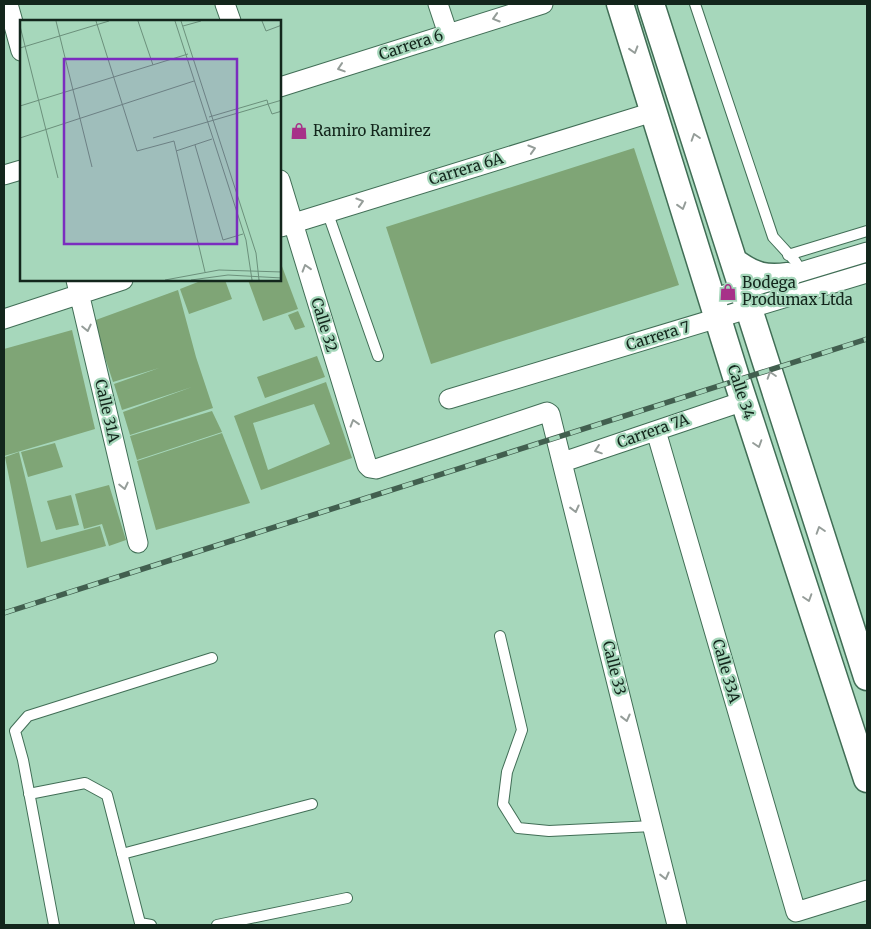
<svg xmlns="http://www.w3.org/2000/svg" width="871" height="929" font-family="Merriweather,serif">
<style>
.building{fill:#7fa576;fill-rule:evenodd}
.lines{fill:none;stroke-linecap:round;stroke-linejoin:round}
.service-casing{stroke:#416e56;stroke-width:12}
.minor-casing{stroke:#416e56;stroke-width:21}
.secondary-casing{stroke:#416e56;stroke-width:29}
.service{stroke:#fff;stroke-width:10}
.minor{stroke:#fff;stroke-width:19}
.secondary{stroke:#fff;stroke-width:26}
.rail-casing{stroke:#425f4f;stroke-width:5.5}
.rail{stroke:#a6d7bb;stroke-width:4;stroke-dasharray:11;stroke-linecap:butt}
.oneway{stroke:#959d99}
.labels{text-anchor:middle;stroke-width:4.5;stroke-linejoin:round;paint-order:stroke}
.street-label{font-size:15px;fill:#13261c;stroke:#a6d7bb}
.poi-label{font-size:15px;fill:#13261c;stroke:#a6d7bb;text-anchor:start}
.inset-road{fill:none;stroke:#6b907b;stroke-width:1}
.view{fill:#7b2cbf;fill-opacity:0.15;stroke:#7b2cbf;stroke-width:2.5}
.inset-edge{fill:none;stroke:#13261c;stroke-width:2.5}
</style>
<rect width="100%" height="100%" fill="#a6d7bb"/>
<path class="building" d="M 634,148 L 679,285 L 431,364 L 386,227 Z
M 280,261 L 298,309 L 263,321 L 248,280 L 280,280 Z
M 203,280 L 225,280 L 232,299 L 189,314 L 180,289 Z
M 178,290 L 196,357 L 213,408 L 130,435 L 123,412 L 192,387 L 122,410 L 114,384 L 159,368 L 113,382 L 93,321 Z
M 298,311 L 305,327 L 295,330 L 288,315 Z
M 72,330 L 95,429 L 4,456 L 4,349 Z
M 317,356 L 325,377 L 265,398 L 257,377 Z
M 326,382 L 352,458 L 261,490 L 234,416 ZM 314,404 L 330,444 L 268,470 L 253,423 Z
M 212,411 L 222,432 L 137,460 L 130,436 Z
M 222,433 L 250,503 L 156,530 L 137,461 Z
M 55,443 L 63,467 L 28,477 L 21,452 Z
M 19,452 L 41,542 L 100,526 L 106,546 L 27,568 L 5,457 Z
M 109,485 L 126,540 L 109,546 L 102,524 L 84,529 L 75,494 Z
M 71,495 L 79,525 L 56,530 L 47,501 Z"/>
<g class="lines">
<g class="service-casing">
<path id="service" d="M 695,4 L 773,237 L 795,261 L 802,272
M 327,211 L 378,356
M 788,255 L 867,231
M 500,636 L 522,730 L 507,772 L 503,804 L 518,828 L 549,831 L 653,826
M 29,794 L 85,783 L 107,795 L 140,923 L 151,925
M 122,854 L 312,804
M 54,925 L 23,760 L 15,731 L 28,716 L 212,658
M 217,925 L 347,898"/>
</g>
<g class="minor-casing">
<path id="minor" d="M 8,4 L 21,51
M 225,4 L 231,21
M 438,4 L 448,34
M 280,87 L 543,4
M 4,175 L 21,170
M 280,180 L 367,465 L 370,468 L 376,469 L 547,412 L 550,414 L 677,925
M 281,227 L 653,112
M 76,280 L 138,543
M 711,299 L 867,252
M 4,319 L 123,280
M 449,399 L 867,273
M 656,431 L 796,912 L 867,890
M 563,462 L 744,401"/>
</g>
<g class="secondary-casing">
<path id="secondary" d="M 620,4 L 737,380 L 867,779
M 651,4 L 867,677
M 736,263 C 754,276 766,279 788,276"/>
</g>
<use href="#service" class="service"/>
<use href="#minor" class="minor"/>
<use href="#secondary" class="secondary"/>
<g class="rail-casing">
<path id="rail" d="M 4,613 L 867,339"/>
</g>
<use href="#rail" class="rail"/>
</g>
<defs><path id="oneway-chevron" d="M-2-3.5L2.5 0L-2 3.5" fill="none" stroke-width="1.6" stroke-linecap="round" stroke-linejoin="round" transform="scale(1.25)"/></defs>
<g class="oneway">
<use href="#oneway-chevron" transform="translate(496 18) rotate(163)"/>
<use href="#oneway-chevron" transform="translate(634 50) rotate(73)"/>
<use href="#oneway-chevron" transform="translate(341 68) rotate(162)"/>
<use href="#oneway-chevron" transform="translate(695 137) rotate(-108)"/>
<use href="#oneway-chevron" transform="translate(532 149) rotate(-17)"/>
<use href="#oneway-chevron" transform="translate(360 202) rotate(-17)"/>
<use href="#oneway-chevron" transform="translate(682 206) rotate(73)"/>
<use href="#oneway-chevron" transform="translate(306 268) rotate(-107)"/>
<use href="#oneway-chevron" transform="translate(87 328) rotate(77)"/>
<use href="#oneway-chevron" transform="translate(771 375) rotate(-108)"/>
<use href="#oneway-chevron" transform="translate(354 423) rotate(-107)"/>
<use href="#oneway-chevron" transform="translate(758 444) rotate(72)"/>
<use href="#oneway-chevron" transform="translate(598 450) rotate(161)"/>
<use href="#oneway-chevron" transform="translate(124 486) rotate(77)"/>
<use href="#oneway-chevron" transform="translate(575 509) rotate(76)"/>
<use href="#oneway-chevron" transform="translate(820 530) rotate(-108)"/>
<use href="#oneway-chevron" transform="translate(808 598) rotate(72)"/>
<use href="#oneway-chevron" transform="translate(626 718) rotate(76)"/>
<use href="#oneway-chevron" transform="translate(665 876) rotate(76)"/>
</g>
<defs>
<g id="shop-bare" transform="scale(1.35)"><path d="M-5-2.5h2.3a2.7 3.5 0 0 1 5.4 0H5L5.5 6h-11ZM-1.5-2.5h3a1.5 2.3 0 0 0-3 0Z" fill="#a73189" stroke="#a6d7bb" stroke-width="2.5" paint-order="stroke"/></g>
</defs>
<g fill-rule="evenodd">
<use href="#shop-bare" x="299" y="131"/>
<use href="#shop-bare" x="728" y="292"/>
</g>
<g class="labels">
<g class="street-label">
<text transform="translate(411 45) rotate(-18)" y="5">Carrera 6</text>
<text transform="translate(466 169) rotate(-17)" y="5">Carrera 6A</text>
<text transform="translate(324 325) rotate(73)" y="5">Calle 32</text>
<text transform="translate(658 336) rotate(-17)" y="5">Carrera 7</text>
<text transform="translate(741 392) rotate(72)" y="5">Calle 34</text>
<text transform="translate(107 411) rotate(77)" y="5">Calle 31A</text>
<text transform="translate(653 431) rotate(-19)" y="5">Carrera 7A</text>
<text transform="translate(614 668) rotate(76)" y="5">Calle 33</text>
<text transform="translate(726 671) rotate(74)" y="5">Calle 33A</text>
</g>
<g class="poi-label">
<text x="313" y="136">Ramiro Ramirez</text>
<text x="742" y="288">Bodega<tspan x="742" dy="17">Produmax Ltda</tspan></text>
</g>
</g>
<g transform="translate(20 20)">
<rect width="261" height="261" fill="#a6d7bb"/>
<path class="inset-road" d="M 36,1 L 72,147M 76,1 L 117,131 L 154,121 L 185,252M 118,1 L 133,45M 155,1 L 226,220 L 232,260M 161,1 L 236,233 L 239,260M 242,1 L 246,11 L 262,5M 0,6 L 38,158M 163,6 L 181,1M 0,28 L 89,1M 248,84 L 252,94 L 262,91M 0,86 L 168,34M 189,97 L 247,80 L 248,84M 0,118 L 174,61M 133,118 L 262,80M 175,125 L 203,220 L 223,214M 156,131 L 192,119M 145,260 L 199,250 L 262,252M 171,260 L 208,255 L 262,258"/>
<path class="view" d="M 44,39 L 217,39 L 217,224 L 44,224 Z"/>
<rect width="261" height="261" class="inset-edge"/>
</g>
<rect width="871" height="929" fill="none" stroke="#13261c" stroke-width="10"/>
</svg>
